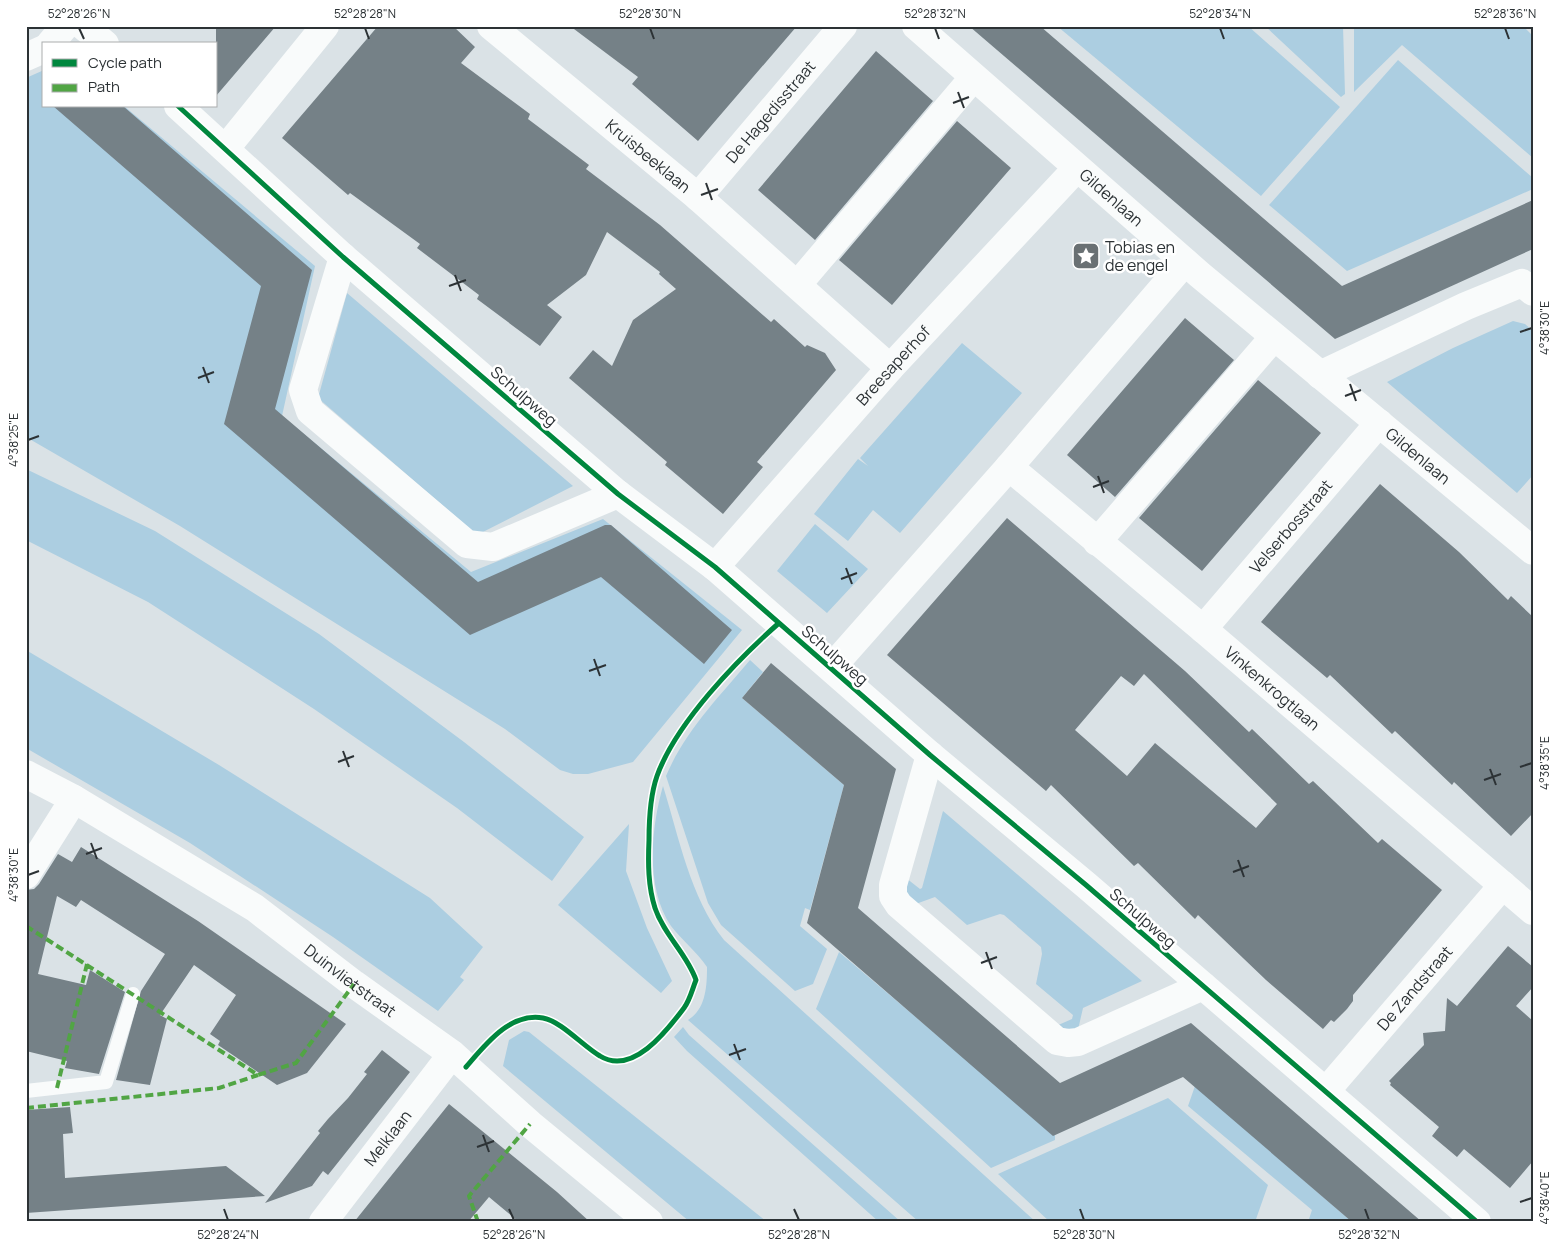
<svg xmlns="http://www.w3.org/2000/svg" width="1559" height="1248" font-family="Manrope,sans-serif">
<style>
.green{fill:#accee1}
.building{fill:#758187;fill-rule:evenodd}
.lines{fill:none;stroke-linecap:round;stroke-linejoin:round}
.service{stroke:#f9fbfb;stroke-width:14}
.minor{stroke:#f9fbfb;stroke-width:28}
.quiet{stroke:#51a544;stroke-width:4;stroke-dasharray:8 4;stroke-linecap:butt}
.cycleway-casing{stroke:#fff;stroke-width:8}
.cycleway{stroke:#00873e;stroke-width:5}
.ticks{fill:none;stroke:#2c3235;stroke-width:2}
.labels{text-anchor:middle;stroke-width:5;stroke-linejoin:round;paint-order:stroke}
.street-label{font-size:16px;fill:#2c3235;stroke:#fff}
.poi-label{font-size:16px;fill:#2c3235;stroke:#fff;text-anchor:start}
.neatline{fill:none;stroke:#2c3235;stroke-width:2}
.ticks-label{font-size:12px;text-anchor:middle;fill:#2c3235}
</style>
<rect width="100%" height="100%" fill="#dae2e6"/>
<path class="green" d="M 1057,26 L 1248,26 L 1340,107 L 1261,196 Z
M 1265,26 L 1343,26 L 1345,94 L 1341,97 Z
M 1354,26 L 1523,26 L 1533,36 L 1533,158 L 1402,45 L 1354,92 Z
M 1398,60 L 1533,178 L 1533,189 L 1347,271 L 1269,205 Z
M 44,70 L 44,106 L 124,106 L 315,266 L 282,416 L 471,572 L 603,519 L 742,630 L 633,762 L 588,774 L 573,774 L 560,770 L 505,729 L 180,526 L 26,437 L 26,78 Z
M 347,293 L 573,486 L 477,535 L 318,398 Z
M 1513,321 L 1525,324 L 1533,331 L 1533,475 L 1517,493 L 1387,382 L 1453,348 Z
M 962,343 L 1022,393 L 900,533 L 873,510 L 848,541 L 814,514 L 858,459 L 868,466 L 860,458 Z
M 26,469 L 155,531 L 319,634 L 464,742 L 584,837 L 552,881 L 457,808 L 314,709 L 148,602 L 26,540 Z
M 815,524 L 868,569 L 827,613 L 777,571 Z
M 26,650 L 219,765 L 430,898 L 483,947 L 460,977 L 464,980 L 438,1011 L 333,937 L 190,843 L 26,748 Z
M 750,660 L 763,672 L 742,698 L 844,785 L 810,910 L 805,908 L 800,926 L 827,949 L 813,984 L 795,991 L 721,925 L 708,903 L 666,776 C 685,731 719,697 750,660 Z
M 663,786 C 679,837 690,897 724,940 L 1036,1222 L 919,1222 L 688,1020 C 706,1009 707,986 707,967 C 697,952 682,940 671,926 C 645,888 651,828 663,786 Z
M 943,811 L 1142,981 L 1083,1008 L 1077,1034 L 1056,1026 L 1072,1019 L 1073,1015 L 1036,984 L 1042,954 L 1041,947 L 1004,915 L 1000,914 L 967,925 L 935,897 L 913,905 L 907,899 L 906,878 L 920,889 L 922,888 Z
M 629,824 L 626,871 L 647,928 L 672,981 L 661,993 L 558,905 Z
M 839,952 L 1055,1135 L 1055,1140 L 991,1168 L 816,1009 Z
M 683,1027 L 689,1035 L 901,1222 L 879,1222 L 687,1051 L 674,1037 Z
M 524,1031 L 529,1032 L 767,1222 L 690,1222 L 503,1066 L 509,1040 Z
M 1195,1086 L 1352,1222 L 1308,1222 L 1312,1210 L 1188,1106 Z
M 1168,1098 L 1268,1185 L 1255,1222 L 1050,1222 L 998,1174 Z"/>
<path class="building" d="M 216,26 L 276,26 L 216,96 Z
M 378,26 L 453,26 L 475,47 L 461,63 L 530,114 L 528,119 L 589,165 L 586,169 L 660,225 L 771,322 L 774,319 L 805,347 L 807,345 L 825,353 L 836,370 L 757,462 L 763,467 L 723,514 L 665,465 L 667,462 L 569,378 L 593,350 L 612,366 L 633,320 L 676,289 L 659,274 L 660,272 L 607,232 L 586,275 L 547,305 L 562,317 L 540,346 L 477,299 L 479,295 L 417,248 L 420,244 L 350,193 L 348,195 L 282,138 Z
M 570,26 L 797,26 L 698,141 L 632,84 L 638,77 Z
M 969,26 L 1040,26 L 1342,286 L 1533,200 L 1533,249 L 1335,339 Z
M 876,51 L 933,101 L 815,240 L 758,190 Z
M 53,106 L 123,106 L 312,270 L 275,409 L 478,582 L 605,525 L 611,525 L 732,630 L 704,664 L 601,577 L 470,635 L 224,424 L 261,286 Z
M 957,121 L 1011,168 L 892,305 L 839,260 Z
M 1185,318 L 1234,360 L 1115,497 L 1067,455 Z
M 1258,380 L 1321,433 L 1202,571 L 1139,518 Z
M 1380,484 L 1459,552 L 1508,600 L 1511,596 L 1533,617 L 1533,813 L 1511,836 L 1454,782 L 1452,785 L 1395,731 L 1392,734 L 1330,675 L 1327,678 L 1261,622 Z
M 1007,518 L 1185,671 L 1249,732 L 1252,729 L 1309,784 L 1313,781 L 1378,843 L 1382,839 L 1442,890 L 1353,995 L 1353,1001 L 1347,1009 L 1334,1022 L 1331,1020 L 1323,1029 L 1266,980 L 1198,915 L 1195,919 L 1138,863 L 1134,866 L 1051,785 L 1046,791 L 887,655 ZM 1144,674 L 1277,804 L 1256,828 L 1155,743 L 1127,776 L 1075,730 L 1121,676 L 1134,686 Z
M 771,663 L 896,769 L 858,908 L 1060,1083 L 1191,1023 L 1422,1222 L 1352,1222 L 1183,1077 L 1053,1136 L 807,923 L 844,785 L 742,698 Z
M 81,847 L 198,921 L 346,1024 L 307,1073 L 277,1085 L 218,1045 L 220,1041 L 210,1034 L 236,995 L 194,965 L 160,1015 L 167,1019 L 150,1085 L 116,1080 L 141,991 L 165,954 L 81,900 L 76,907 L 57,896 L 38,974 L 86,985 L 90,970 L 125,992 L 99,1074 L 65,1068 L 67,1061 L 26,1051 L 26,890 L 34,889 L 39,884 L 58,854 L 72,862 Z
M 1508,946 L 1533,967 L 1533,987 L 1516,1006 L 1533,1021 L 1533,1161 L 1510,1188 L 1464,1149 L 1457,1157 L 1432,1136 L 1439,1127 L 1390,1085 L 1391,1083 L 1389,1081 L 1424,1045 L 1423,1033 L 1445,1031 L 1447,998 L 1457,1006 Z
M 382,1050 L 410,1072 L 328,1175 L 323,1171 L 312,1186 L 265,1203 L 320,1133 L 318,1131 L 328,1119 L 348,1098 L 367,1074 L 364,1072 Z
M 449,1104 L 557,1192 L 590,1222 L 519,1222 L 489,1197 L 468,1222 L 354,1222 Z
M 70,1107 L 73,1133 L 63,1134 L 65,1178 L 226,1166 L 265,1196 L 26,1213 L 26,1110 Z"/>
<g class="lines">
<path class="service" d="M 26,1091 L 106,1082 L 133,994"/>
<g class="minor">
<path d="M 83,26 L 105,44"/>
<path id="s1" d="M 491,26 L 698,197 L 890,368"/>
<path id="s2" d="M 916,26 L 1200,275 L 1533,551"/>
<path d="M 50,44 L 65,26"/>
<path d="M 26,57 L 44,49"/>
<path d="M 178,106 L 343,257 L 618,494 L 715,567 L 930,755 L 1086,885 L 1477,1222"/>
<path d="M 226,148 L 325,26"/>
<path id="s3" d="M 698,197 L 843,26"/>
<path d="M 343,257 L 303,390 L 310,411 L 467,544 L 493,547 L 618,494"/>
<path d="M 798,284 L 973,78"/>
<path d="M 1320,375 L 1466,306 L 1522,283 L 1533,292"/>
<path id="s4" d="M 1009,467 L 1203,629 L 1533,911"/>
<path d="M 1097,542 L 1274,337"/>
<path id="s5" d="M 715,567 L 890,368 L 1076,169"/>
<path id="s6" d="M 1203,629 L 1379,423"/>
<path d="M 832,667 L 1009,467 L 1185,262"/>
<path d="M 930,755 L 893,885 L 893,896 L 899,905 L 1057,1041 L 1068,1043 L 1078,1042 L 1203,986"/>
<path id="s7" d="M 26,774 L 74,799 L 255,908 L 354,984 L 452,1054 L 530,1124 L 649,1222"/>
<path d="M 26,875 L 74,799"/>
<path id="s8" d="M 1326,1091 L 1503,885"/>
<path id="s9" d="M 323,1222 L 452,1054"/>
</g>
<path class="quiet" d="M 26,926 L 258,1075 L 296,1063 L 354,984
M 57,1088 L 87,964
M 26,1108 L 219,1088 L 258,1075
M 478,1222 L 469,1196 L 530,1124"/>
<g class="cycleway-casing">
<path id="cycleway" d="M 178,106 L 343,257 L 618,494 L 715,567 L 930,755 L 1086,885 L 1477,1222
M 466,1067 C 485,1045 510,1012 543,1018 C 561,1021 584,1047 600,1056 C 632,1076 666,1032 684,1008 C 690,1000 692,990 696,980 C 687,954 664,935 655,908 C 648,886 648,863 649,840 C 649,820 650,796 657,776 C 676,723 737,660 779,623"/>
</g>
<use href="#cycleway" class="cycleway"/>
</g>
<path class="ticks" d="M 79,28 L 84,39M 365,28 L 369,39M 650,28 L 654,39M 935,28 L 939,39M 1220,28 L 1224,39M 1505,28 L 1509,39M 958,92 L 964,108M 953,103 L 969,97M 706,183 L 712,200M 701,195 L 718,189M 455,275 L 461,291M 449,286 L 466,280M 1520,332 L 1532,328M 203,367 L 209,383M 198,378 L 214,372M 1350,384 L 1356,401M 1345,396 L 1361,390M 28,440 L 39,436M 1098,476 L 1104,493M 1093,487 L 1109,481M 846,568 L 852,584M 841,579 L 857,573M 594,659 L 600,676M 589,671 L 606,665M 343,751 L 349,767M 338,762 L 354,756M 1520,767 L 1532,763M 1490,769 L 1496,785M 1484,780 L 1501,774M 91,843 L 97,859M 86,854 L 102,848M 1238,860 L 1244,877M 1233,872 L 1249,866M 28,875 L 39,871M 986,952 L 992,969M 981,963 L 997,957M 734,1044 L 740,1060M 729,1055 L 746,1049M 483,1135 L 489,1152M 477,1147 L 494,1141M 1520,1202 L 1532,1198M 224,1209 L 228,1220M 509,1209 L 514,1220M 794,1209 L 799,1220M 1080,1209 L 1084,1220M 1365,1209 L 1369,1220"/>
<defs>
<g id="sight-square" transform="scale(1.4375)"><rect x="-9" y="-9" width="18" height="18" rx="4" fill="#697073" stroke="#fff"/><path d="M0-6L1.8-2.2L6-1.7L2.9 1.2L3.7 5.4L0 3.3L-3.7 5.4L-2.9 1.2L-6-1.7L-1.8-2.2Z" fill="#fff"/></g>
</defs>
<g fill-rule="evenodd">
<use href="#sight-square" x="1086" y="256"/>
</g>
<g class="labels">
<g class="street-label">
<text dy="6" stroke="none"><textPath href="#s3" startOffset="112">De Hagedisstraat</textPath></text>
<text dy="6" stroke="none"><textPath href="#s1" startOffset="204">Kruisbeeklaan</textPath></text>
<text dy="6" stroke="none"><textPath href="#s2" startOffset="260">Gildenlaan</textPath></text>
<text dy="6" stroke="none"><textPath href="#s5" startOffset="269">Breesaperhof</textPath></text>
<text transform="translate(524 396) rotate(41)" y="6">Schulpweg</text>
<text dy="6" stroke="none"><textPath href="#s2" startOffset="661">Gildenlaan</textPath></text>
<text dy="6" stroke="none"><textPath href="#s6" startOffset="135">Velserbosstraat</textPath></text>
<text transform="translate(835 655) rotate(41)" y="6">Schulpweg</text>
<text dy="6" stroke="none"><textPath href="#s4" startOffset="344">Vinkenkrogtlaan</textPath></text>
<text transform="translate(1143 918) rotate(41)" y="6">Schulpweg</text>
<text dy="6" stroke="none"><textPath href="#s7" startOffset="385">Duinvlietstraat</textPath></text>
<text dy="6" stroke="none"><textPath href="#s8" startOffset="136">De Zandstraat</textPath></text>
<text dy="6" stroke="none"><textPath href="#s9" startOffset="106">Melklaan</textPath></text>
</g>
<g class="poi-label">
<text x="1105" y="253">Tobias en<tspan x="1105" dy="18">de engel</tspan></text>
</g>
</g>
<rect width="1559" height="1248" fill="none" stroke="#ffffff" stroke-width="55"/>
<rect x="42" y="42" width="175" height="65" fill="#ffffff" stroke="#abadae"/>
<rect x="52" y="59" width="25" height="8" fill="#00873e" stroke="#abadae"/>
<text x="88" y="68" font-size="15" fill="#2c3235">Cycle path</text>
<rect x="52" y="84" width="25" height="8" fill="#51a544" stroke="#abadae"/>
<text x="88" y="92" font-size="15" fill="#2c3235">Path</text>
<rect x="28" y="28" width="1504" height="1192" class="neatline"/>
<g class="ticks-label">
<text x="79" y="18">52°28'26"N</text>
<text x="365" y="18">52°28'28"N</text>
<text x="650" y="18">52°28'30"N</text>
<text x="935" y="18">52°28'32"N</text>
<text x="1220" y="18">52°28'34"N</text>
<text x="1505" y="18">52°28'36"N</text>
<text transform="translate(1545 328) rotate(-90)" y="4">4°38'30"E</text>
<text transform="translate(14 440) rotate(-90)" y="4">4°38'25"E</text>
<text transform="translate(1545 763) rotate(-90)" y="4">4°38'35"E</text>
<text transform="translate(14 875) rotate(-90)" y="4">4°38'30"E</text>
<text transform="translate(1545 1198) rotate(-90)" y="4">4°38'40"E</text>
<text x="228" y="1239">52°28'24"N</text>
<text x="514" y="1239">52°28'26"N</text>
<text x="799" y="1239">52°28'28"N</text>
<text x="1084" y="1239">52°28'30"N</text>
<text x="1369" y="1239">52°28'32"N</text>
</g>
</svg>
